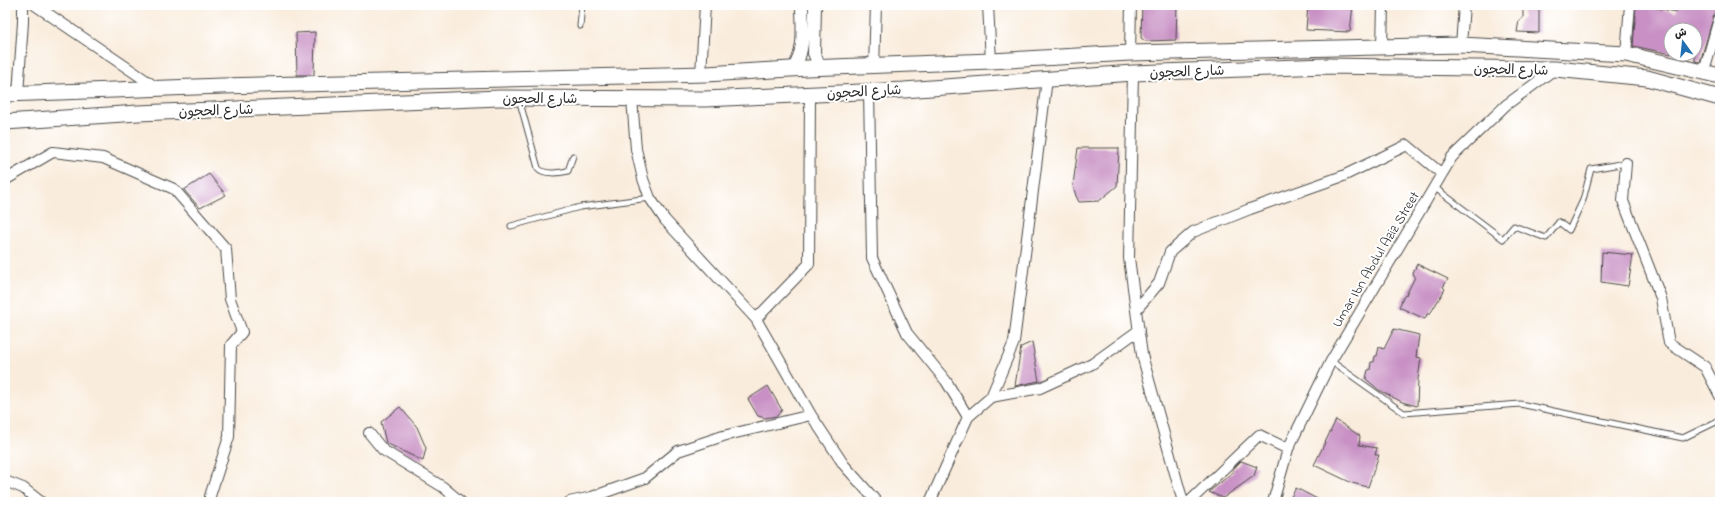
<svg xmlns="http://www.w3.org/2000/svg" width="1725" height="507" font-family="'Indie Flower','Playpen Sans Arabic',sans-serif">
<style>
.building{fill:#c890c4}
.lines{fill:none;stroke-linecap:round;stroke-linejoin:round}
.service-casing{stroke:#4a4846;stroke-width:7}
.minor-casing{stroke:#4a4846;stroke-width:12}
.tertiary-casing{stroke:#4a4846;stroke-width:14}
.primary-casing{stroke:#4a4846;stroke-width:17}
.service{stroke:#fff;stroke-width:5}
.minor{stroke:#fff;stroke-width:10}
.tertiary{stroke:#fff;stroke-width:12}
.primary{stroke:#fff;stroke-width:15}
.labels{text-anchor:middle;stroke-width:4;stroke-linejoin:round;paint-order:stroke}
.street-label{font-size:14px;fill:#2b2b2b;stroke:#fff}
</style>
<rect width="100%" height="100%" fill="#fff"/>
<filter id="ink" filterUnits="userSpaceOnUse"><feTurbulence type="fractalNoise" baseFrequency=".025" numOctaves="2"/><feDisplacementMap in="SourceGraphic" scale="8" xChannelSelector="R" yChannelSelector="G"/><feConvolveMatrix kernelMatrix="1 2 1 2 8 2 1 2 1" color-interpolation-filters="sRGB"/></filter>
<filter id="wash" filterUnits="userSpaceOnUse"><feTurbulence type="fractalNoise" baseFrequency=".012" numOctaves="4" result="noise"/><feDisplacementMap in="SourceGraphic" scale="16" xChannelSelector="R" yChannelSelector="G"/><feGaussianBlur stdDeviation="0.9" result="paint"/><feColorMatrix in="noise" values="0 0 0 0 0 0 0 0 0 0 0 0 0 0 0 0 0 1.4 0 .05"/><feComposite in="paint" operator="in"/></filter>
<g filter="url(#wash)">
<rect width="100%" height="100%" fill="#f9ecdc"/>
<g id="blocks">
<path class="building" d="M 1142,5 L 1177,5 L 1176,40 L 1145,41 L 1141,38 Z
M 1308,5 L 1353,5 L 1350,32 L 1306,30 Z
M 1523,5 L 1539,5 L 1539,33 L 1517,32 L 1519,20 L 1523,18 Z
M 1636,5 L 1644,5 L 1676,12 L 1678,5 L 1717,5 L 1700,62 L 1695,61 L 1695,30 L 1671,30 L 1671,54 L 1633,46 Z
M 315,32 L 314,75 L 297,75 L 296,33 Z
M 1078,148 L 1119,148 L 1117,186 L 1099,201 L 1079,202 L 1076,196 L 1073,185 Z
M 209,174 L 226,195 L 200,208 L 184,190 Z
M 1602,252 L 1633,255 L 1628,286 L 1601,282 Z
M 1417,264 L 1448,279 L 1443,287 L 1445,289 L 1430,314 L 1427,314 L 1425,319 L 1399,307 L 1404,296 L 1406,295 L 1415,277 L 1413,273 Z
M 1394,329 L 1419,335 L 1416,357 L 1421,358 L 1418,379 L 1417,406 L 1402,402 L 1379,390 L 1366,379 L 1368,370 L 1370,370 L 1371,362 L 1374,362 L 1375,356 L 1377,356 L 1379,347 L 1384,349 Z
M 1032,342 L 1039,381 L 1015,386 L 1021,347 Z
M 768,386 L 782,410 L 777,416 L 765,418 L 758,416 L 748,399 Z
M 400,407 L 417,427 L 426,448 L 423,461 L 386,443 L 381,422 Z
M 1336,420 L 1360,436 L 1359,445 L 1377,448 L 1375,455 L 1379,455 L 1368,487 L 1352,483 L 1314,465 Z
M 1241,461 L 1257,467 L 1254,476 L 1223,498 L 1209,492 L 1233,472 L 1233,469 Z
M 1296,488 L 1323,502 L 1288,502 Z"/>
</g>
</g>
<g filter="url(#ink)">
<use href="#blocks" fill-opacity="0" stroke="#4a4846" stroke-width="1"/>
<g class="lines">
<g class="service-casing">
<path id="service" d="M 580,26 L 582,5
M 519,99 L 538,168 C 543,175 560,173 568,171 L 573,156
M 1434,187 L 1503,239 L 1514,226 L 1546,238 L 1559,222 L 1569,230 L 1583,200 L 1591,169 L 1626,163
M 511,226 L 580,207 L 650,198
M 1331,361 L 1404,413 L 1520,404 L 1683,438 L 1720,420"/>
</g>
<g class="minor-casing">
<path id="minor" d="M 35,5 L 157,88
M 988,5 L 991,61
M 1461,45 L 1464,5
M 1382,47 L 1383,5
M 1130,53 L 1131,5
M 1626,54 L 1630,5
M 874,67 L 876,5
M 1704,72 L 1720,15
M 1133,73 L 1129,258 L 1142,355 L 1183,502
M 701,74 L 705,5
M 869,91 L 872,258 L 907,333 L 946,381 L 968,417 L 930,502
M 18,94 L 23,22 L 23,5
M 632,99 L 636,149 L 643,179 L 650,198 L 665,220 L 756,319 L 811,415 L 844,465 L 877,502
M 1626,163 L 1623,201 L 1661,298 L 1669,343 L 1705,367 L 1720,396
M 5,180 L 53,152 L 103,158 L 174,189 L 226,249 L 230,299 L 242,332 L 231,345 L 229,437 L 210,496 L 210,502
M 1136,310 L 1159,283 L 1170,252 L 1193,232 L 1250,209 L 1343,176 L 1407,145 L 1442,174
M 756,319 L 809,264 L 810,94
M 991,397 L 1040,388 L 1092,364 L 1139,330
M 968,417 L 991,397 L 1014,342 L 1047,79
M 369,433 L 383,450 L 443,487 L 461,502
M 5,481 L 23,488 L 41,502
M 569,502 L 592,497 L 645,478 L 678,451 L 723,436 L 811,415
M 1189,502 L 1259,435 L 1288,449
M 1273,502 L 1288,449 L 1331,361 L 1452,157 L 1506,105 L 1555,69"/>
</g>
<g class="tertiary-casing">
<path id="tertiary" d="M 815,5 L 814,53 L 820,68
M 793,69 C 806,51 802,26 802,5"/>
</g>
<g class="primary-casing">
<path id="primary" d="M 5,94 L 222,86 L 706,74 L 807,68 L 991,61 L 1130,53 L 1461,45 L 1626,54 L 1720,76
M 5,122 L 138,113 L 499,98 L 705,99 L 904,90 L 1133,73 L 1325,66 L 1555,69 L 1647,78 L 1720,98"/>
</g>
<use href="#service" class="service"/>
<use href="#minor" class="minor"/>
<use href="#tertiary" class="tertiary"/>
<use href="#primary" class="primary"/>
</g>
</g>
<g class="labels">
<g class="street-label">
<text transform="translate(1511 69) rotate(1)" y="5">شارع الحجون</text>
<text transform="translate(1187 71) rotate(-2)" y="5">شارع الحجون</text>
<text transform="translate(864 91) rotate(-3)" y="5">شارع الحجون</text>
<text x="540" y="103">شارع الحجون</text>
<text transform="translate(216 110) rotate(-2)" y="5">شارع الحجون</text>
<text transform="translate(1375 259) rotate(-59)" y="5">Umar Ibn Abdul Aziz Street</text>
</g>
</g>
<rect width="1725" height="507" fill="none" stroke="#fff" stroke-width="20"/>
<g transform="translate(1683 42) rotate(345)"><circle r="19" fill="#ffffff" stroke="#aaaaaa"/>
<path d="M0-3L7 15L0 10L-7 15Z" fill="#1f6fb2"/>
<text y="-6" font-size="11" font-weight="bold" text-anchor="middle" fill="#2b2b2b">ش</text>
</g>
</svg>
